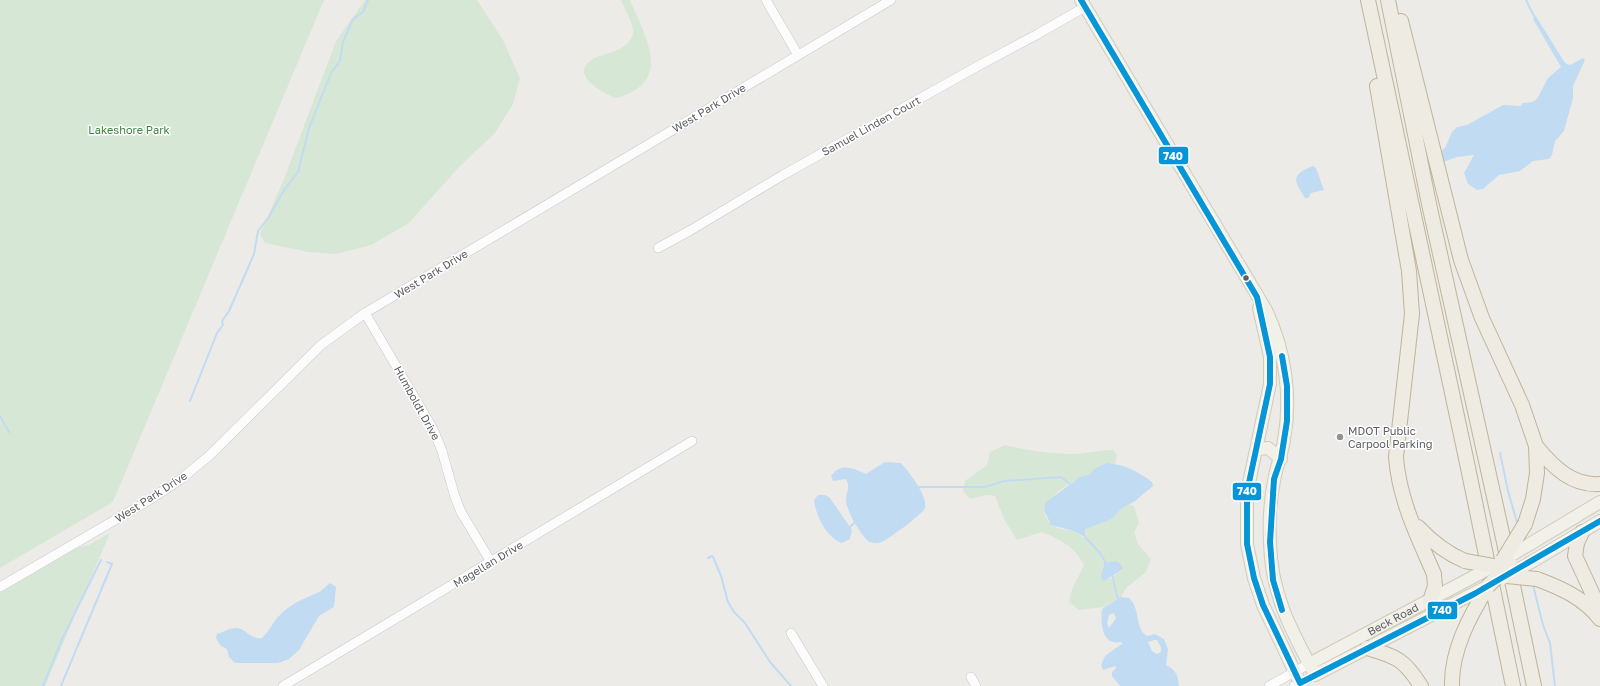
<svg xmlns="http://www.w3.org/2000/svg" width="1600" height="686" font-family="'Golos Text',sans-serif">
<style>
.green{fill:#d7e7d5;fill-rule:evenodd}
.water{fill:#c1dcf2;fill-rule:evenodd}
.lines{fill:none;stroke-linecap:round;stroke-linejoin:round}
.stream{stroke:#c1dcf2;stroke-width:2}
.minor-casing{stroke:#c7c7c7;stroke-width:10}
.major-casing{stroke:#d1cbb8;stroke-width:14}
.highway-casing{stroke:#bfb499;stroke-width:16}
.minor{stroke:#fcfcfc;stroke-width:9}
.major{stroke:#f1f0e9;stroke-width:12}
.highway{stroke:#eeebe2;stroke-width:14}
.major-bridge-casing{stroke:#d1cbb8;stroke-width:14;stroke-linecap:butt}
.highway-bridge-casing{stroke:#bfb499;stroke-width:16;stroke-linecap:butt}
.major-bridge{stroke:#f1f0e9;stroke-width:12}
.highway-bridge{stroke:#eeebe2;stroke-width:14}
.bus-1-casing{stroke:#fff;stroke-width:9}
.bus-1{stroke:#0696d7;stroke-width:6}
.bus-dot{fill:#5d6064;stroke:#fff;stroke-width:1.5}
.poi-dot{fill:#8f9192;stroke:#fff;stroke-width:1.5}
.labels{text-anchor:middle;stroke-width:3;stroke-linejoin:round;paint-order:stroke}
.street-label{font-size:11px;fill:#5d6064;stroke:#fff}
.park-label{font-size:11px;fill:#3f8143;stroke:#fff}
.poi-label{font-size:11px;fill:#5d6064;stroke:#fff;text-anchor:start}
.line-badge{stroke:#fff;stroke-width:1.5}
.badge-label{font-size:11px;text-anchor:middle;font-weight:bold;fill:#fff}
</style>
<rect width="100%" height="100%" fill="#ecebe8"/>
<path class="green" d="M 0,0 L 324,0 L 113,502 L 0,568 Z
M 365,0 L 477,0 L 503,40 L 520,78 L 513,104 L 495,133 L 458,168 L 409,223 L 371,245 L 336,254 L 308,252 L 265,243 L 260,234 L 284,179 L 336,41 Z
M 621,0 L 630,0 C 646,38 674,82 616,98 C 605,94 570,76 590,61 C 604,51 626,54 633,34 C 635,27 624,8 621,0 Z
M 1005,445 C 1030,451 1050,454 1076,454 C 1088,453 1100,450 1113,450 L 1117,455 L 1115,464 C 1102,463 1100,467 1091,474 C 1088,476 1083,476 1079,478 C 1066,486 1030,505 1051,524 C 1057,530 1066,529 1074,531 C 1078,533 1080,536 1084,538 L 1087,535 L 1085,529 L 1088,527 L 1112,519 L 1121,509 L 1129,504 L 1134,506 L 1139,523 L 1134,532 L 1138,544 L 1151,559 L 1146,572 L 1126,588 L 1121,597 L 1104,607 L 1079,610 L 1069,602 L 1072,589 L 1084,565 C 1075,547 1060,539 1041,532 L 1017,540 L 1005,521 L 995,496 L 986,495 L 970,499 L 963,491 L 965,481 L 987,465 L 990,452 ZM 1117,561 L 1123,569 L 1110,579 L 1102,568 L 1104,563 Z
M 110,533 L 45,686 L 0,686 L 0,592 L 79,547 L 89,545 Z"/>
<path class="water" d="M 1535,15 L 1565,63 L 1570,65 L 1583,58 L 1585,60 L 1573,86 L 1573,98 L 1564,131 L 1555,141 L 1552,155 L 1549,159 L 1533,161 L 1520,171 L 1499,175 L 1483,189 L 1477,190 L 1468,184 L 1464,173 L 1474,155 L 1457,157 L 1443,162 L 1440,152 L 1445,148 L 1452,132 L 1457,127 L 1467,125 L 1503,105 L 1520,106 L 1523,103 L 1532,102 L 1537,99 L 1548,78 L 1561,67 L 1533,19 Z
M 1313,166 L 1316,168 L 1324,190 L 1311,193 L 1308,198 L 1305,198 C 1293,179 1291,175 1313,166 Z
M 885,462 L 901,463 C 909,472 928,496 925,508 C 923,514 885,542 879,543 C 877,543 872,543 870,542 C 861,537 846,510 846,500 C 846,492 851,487 846,479 L 833,481 L 831,476 C 841,462 853,468 866,474 Z
M 1107,463 C 1124,464 1139,472 1152,482 L 1153,486 L 1135,501 L 1121,509 L 1112,519 L 1085,529 L 1086,538 L 1074,531 L 1051,525 L 1044,510 L 1046,502 L 1080,477 L 1090,474 L 1094,469 Z
M 818,495 L 825,495 L 830,498 L 852,530 L 850,539 L 842,543 C 826,537 816,516 814,500 Z
M 1117,561 L 1121,565 L 1123,569 L 1104,581 L 1101,577 L 1104,563 Z
M 330,583 L 336,587 L 334,607 L 319,616 L 299,650 L 289,659 L 278,663 L 235,663 L 229,657 L 227,649 L 221,646 L 216,638 L 217,634 C 224,632 229,628 236,628 C 246,628 250,640 262,638 C 270,631 273,621 281,614 C 292,603 303,599 317,593 C 322,591 326,586 330,583 Z
M 1121,597 L 1129,598 C 1141,608 1134,628 1147,636 L 1155,634 L 1164,639 L 1168,649 L 1166,665 C 1176,670 1178,675 1179,686 L 1120,686 L 1112,676 L 1112,672 L 1116,668 L 1115,666 L 1103,670 L 1101,665 L 1105,656 L 1123,643 L 1120,642 C 1102,646 1100,622 1102,609 ZM 1114,613 L 1116,618 L 1109,628 L 1107,623 L 1109,615 ZM 1154,640 L 1157,640 L 1161,647 L 1161,652 L 1157,654 L 1152,651 L 1148,642 Z"/>
<g class="lines">
<path class="stream" d="M 1526,0 L 1534,16
M 190,401 L 217,333 L 223,325 L 222,321 L 229,311 L 254,254 L 258,231 L 269,217 L 284,190 L 298,172 L 309,128 L 331,73 L 340,61 L 343,42 L 353,19 L 363,12 L 368,0
M 0,416 L 9,432
M 1500,453 L 1508,491 L 1518,526
M 916,487 L 985,487 L 1004,481 L 1061,477 L 1070,484
M 848,529 L 856,521
M 1086,538 L 1100,553 L 1106,563
M 708,558 L 712,556 L 713,557 L 721,576 L 728,602 L 734,612 L 745,623 L 770,662 L 791,686
M 1112,575 L 1118,599
M 1533,585 L 1543,625 L 1550,643 L 1555,686
M 43,686 L 63,637 L 101,560
M 61,686 L 112,564 L 107,562"/>
<g class="minor-casing">
<path id="minor" d="M 766,0 L 798,55
M 658,248 L 691,230 L 783,175 L 978,66 L 1036,35 L 1085,7
M 365,313 L 433,429 L 442,451 L 455,497 L 461,512 L 491,562
M 0,587 L 151,499 L 181,479 L 210,455 L 321,345 L 365,313 L 891,0
M 791,633 L 823,686
M 971,677 L 976,686
M 283,686 L 692,441
M 1269,686 L 1309,664
M 1294,686 L 1315,675"/>
</g>
<g class="major-casing">
<g id="major">
<path d="M 1081,0 L 1266,310 C 1285,350 1292,396 1284,440 C 1282,454 1276,467 1274,481 C 1270,501 1269,522 1270,542 C 1271,594 1291,630 1315,675 L 1488,586"/>
<path d="M 1259,308 L 1270,357 L 1270,384 L 1247,492 L 1247,544 L 1254,578 L 1263,605 L 1300,683"/>
<path d="M 1257,449 L 1268,448 L 1281,459"/>
<path d="M 1530,544 L 1600,502"/>
<path d="M 1533,561 L 1600,521"/>
<path id="s1" d="M 1309,664 L 1471,578"/>
</g>
</g>
<g class="highway-casing">
<path id="highway" d="M 1368,0 L 1467,463 L 1513,686
M 1388,0 L 1429,204 L 1502,533 L 1534,686
M 1401,21 L 1461,260 L 1482,318 L 1522,405 L 1536,446 L 1537,473 L 1533,499 L 1525,524
M 1377,86 L 1409,271 L 1412,314 L 1396,457 C 1399,499 1417,535 1434,574 L 1435,586 L 1430,601
M 1536,446 C 1553,467 1572,486 1600,484
M 1418,527 C 1432,542 1446,553 1465,561
M 1582,532 L 1577,543 L 1575,556 L 1600,610
M 1537,579 C 1561,588 1584,598 1600,619
M 1367,648 C 1397,657 1404,659 1421,686
M 1452,686 C 1451,650 1470,616 1488,586"/>
</g>
<use href="#minor" class="minor"/>
<use href="#major" class="major"/>
<use href="#highway" class="highway"/>
<g class="major-bridge-casing">
<path id="major-bridge" d="M 1503,560 L 1530,544
M 1471,578 L 1493,566
M 1503,578 L 1533,561"/>
</g>
<g class="highway-bridge-casing">
<path id="highway-bridge" d="M 1503,560 L 1525,524
M 1465,561 L 1493,566
M 1507,576 L 1537,579
M 1488,586 L 1510,564"/>
</g>
<use href="#major-bridge" class="major-bridge"/>
<use href="#highway-bridge" class="highway-bridge"/>
<g class="bus-1-casing">
<path id="bus-1" d="M 1081,0 L 1257,297 L 1270,357 L 1270,384 L 1247,492 L 1247,544 L 1254,578 L 1263,605 L 1300,683 L 1474,594 L 1600,521
M 1282,356 L 1287,386 L 1287,421 L 1281,459 L 1274,479 L 1270,542 L 1273,580 L 1282,610"/>
</g>
<use href="#bus-1" class="bus-1"/>
</g>
<circle class="bus-dot" cx="1246" cy="278" r="3.5"/>
<circle class="poi-dot" cx="1340" cy="437" r="4"/>
<g class="labels">
<g class="street-label">
<text transform="translate(709 108) rotate(-31)" y="4">West Park Drive</text>
<text transform="translate(871 126) rotate(-29)" y="4">Samuel Linden Court</text>
<text transform="translate(431 274) rotate(-31)" y="4">West Park Drive</text>
<text transform="translate(417 403) rotate(61)" y="4">Humboldt Drive</text>
<text transform="translate(151 497) rotate(-33)" y="4">West Park Drive</text>
<text transform="translate(488 564) rotate(-31)" y="4">Magellan Drive</text>
<text dy="4" stroke="none"><textPath href="#s1" startOffset="95">Beck Road</textPath></text>
</g>
<g class="park-label">
<text x="129" y="134">Lakeshore Park</text>
</g>
<g class="poi-label">
<text x="1348" y="435">MDOT Public<tspan x="1348" dy="13">Carpool Parking</tspan></text>
</g>
</g>
<g class="line-badge">
<rect x="1158" y="146" width="31" height="19" rx="4" fill="#0696d7"/>
<rect x="1232" y="482" width="30" height="19" rx="4" fill="#0696d7"/>
<rect x="1427" y="601" width="31" height="19" rx="4" fill="#0696d7"/>
</g>
<g class="badge-label">
<text x="1173" y="160">740</text>
<text x="1247" y="495">740</text>
<text x="1442" y="614">740</text>
</g>
</svg>
